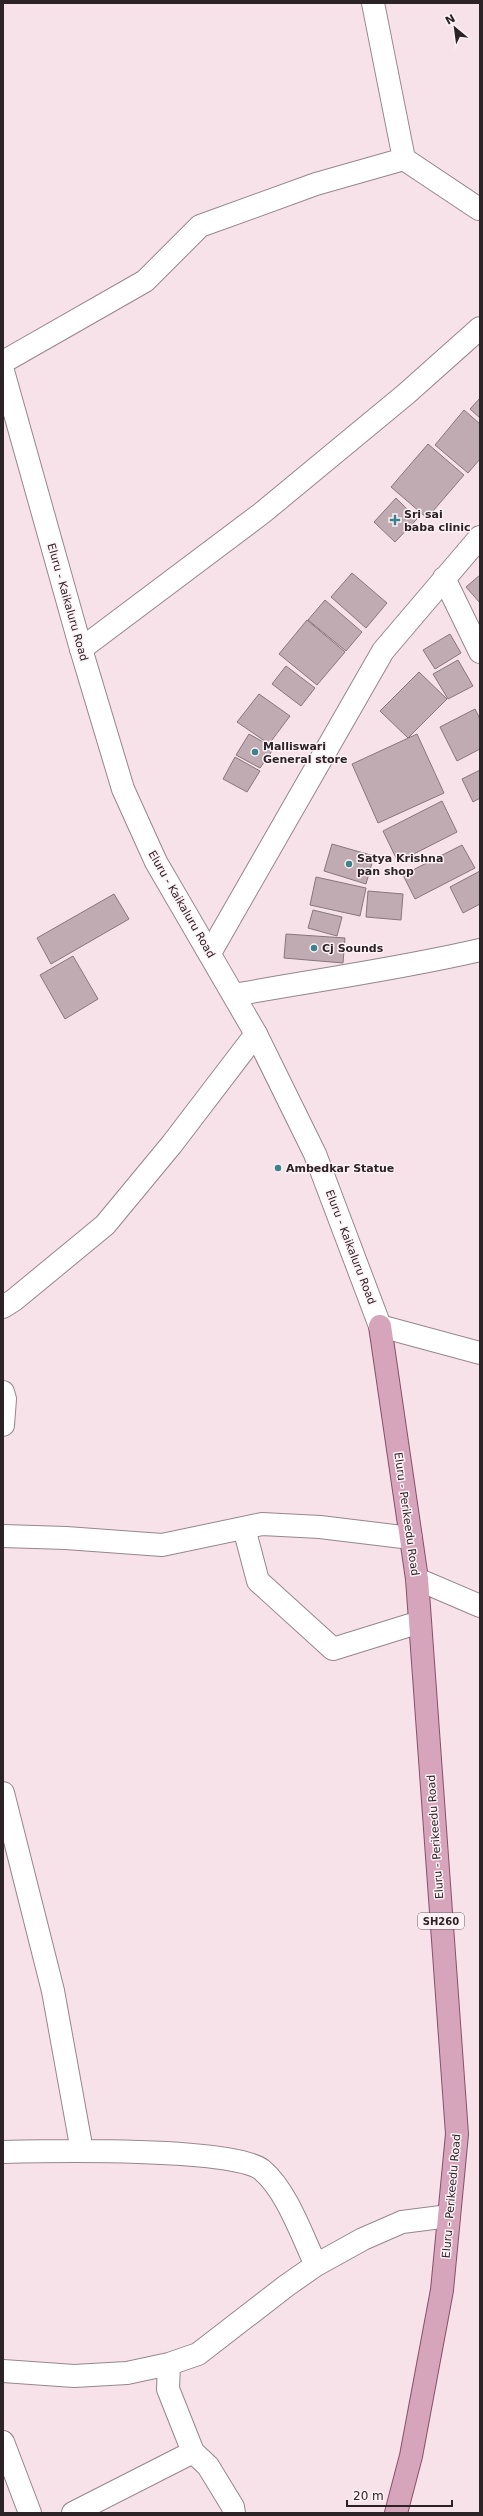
<svg xmlns="http://www.w3.org/2000/svg" width="483" height="2516" font-family="'DejaVu Sans',sans-serif">
<style>
.building{fill:#c0abb3;stroke:#88767d}
.lines{fill:none;stroke-linecap:round;stroke-linejoin:round}
.minor-casing{stroke:#98858d;stroke-width:24}
.secondary-casing{stroke:#98858d;stroke-width:24}
.primary-casing{stroke:#885069;stroke-width:24}
.minor{stroke:#fff;stroke-width:22}
.secondary{stroke:#fff;stroke-width:22}
.primary{stroke:#d6a4bb;stroke-width:22}
.poi-dot{fill:#3c838b;stroke:#fef1f6;stroke-width:1.5}
.labels{text-anchor:middle;stroke-width:3;stroke-linejoin:round;paint-order:stroke}
.shield{fill:#fef1f6;stroke:#6a6164;stroke-width:1}
.shield-label{font-size:10px;font-weight:bold;fill:#2b2326}
.poi-label{font-size:11px;font-weight:bold;fill:#2b2326;stroke:#fef1f6;text-anchor:start}
.street-label{font-size:11px;fill:#2b2326;stroke:#fef1f6}
</style>
<rect width="100%" height="100%" fill="#f7e2ea"/>
<path class="building" d="M 480,398 L 480,418 L 470,409 Z
M 464,410 L 480,424 L 480,459 L 468,473 L 435,445 Z
M 428,444 L 464,475 L 427,518 L 391,487 Z
M 396,498 L 417,519 L 395,542 L 374,522 Z
M 352,573 L 387,603 L 366,628 L 331,597 Z
M 480,575 L 480,603 L 466,587 Z
M 325,600 L 362,632 L 346,651 L 308,620 Z
M 307,620 L 345,652 L 317,685 L 279,654 Z
M 450,634 L 461,653 L 435,669 L 423,650 Z
M 458,660 L 473,686 L 448,699 L 433,674 Z
M 286,666 L 315,688 L 301,706 L 272,684 Z
M 419,672 L 447,699 L 408,738 L 380,711 Z
M 259,694 L 290,716 L 269,744 L 237,722 Z
M 475,709 L 480,719 L 480,749 L 457,761 L 440,727 Z
M 249,734 L 274,748 L 260,768 L 236,755 Z
M 417,734 L 444,793 L 378,823 L 352,764 Z
M 235,757 L 260,771 L 247,792 L 223,779 Z
M 480,770 L 480,798 L 473,802 L 462,779 Z
M 442,801 L 457,832 L 398,862 L 383,831 Z
M 332,844 L 374,856 L 366,884 L 324,871 Z
M 462,845 L 475,868 L 415,899 L 403,875 Z
M 480,871 L 480,904 L 463,913 L 450,887 Z
M 316,877 L 366,888 L 360,916 L 310,905 Z
M 368,891 L 403,894 L 401,920 L 366,917 Z
M 114,894 L 129,919 L 51,964 L 37,938 Z
M 313,910 L 342,917 L 337,936 L 308,928 Z
M 286,934 L 345,938 L 343,963 L 284,958 Z
M 73,956 L 98,999 L 65,1019 L 40,975 Z"/>
<g class="lines">
<g class="minor-casing">
<path id="minor" d="M 373,3 L 404,159 L 479,209
M 3,362 L 145,281 L 200,226 L 316,184 L 404,159
M 444,578 L 480,652
M 81,649 L 262,513 L 406,394 L 480,328
M 210,953 L 383,651 L 480,537
M 234,995 C 316,980 399,969 480,950
M 3,1307 L 14,1300 L 105,1225 L 172,1144 L 256,1034
M 3,1392 L 5,1399 L 3,1425
M 244,1528 L 258,1581 L 333,1649 L 420,1622
M 3,1536 L 66,1538 L 162,1545 L 262,1524 L 320,1527 L 411,1538
M 417,1579 L 480,1606
M 3,1793 L 53,1991 L 82,2151
M 3,2152 C 47,2151 234,2147 262,2170 C 287,2191 302,2236 316,2265
M 169,2364 L 168,2389 L 193,2452 L 208,2466 L 233,2507 L 234,2513
M 3,2371 L 74,2376 L 127,2373 L 169,2364 L 198,2354 L 286,2286 L 316,2265 L 363,2239 L 402,2222 L 449,2216
M 3,2442 L 30,2513
M 73,2513 L 193,2452"/>
</g>
<g class="secondary-casing">
<path id="secondary" d="M 3,371 L 81,649 L 123,789 L 156,862 L 256,1034 L 315,1154 L 380,1326 L 480,1353"/>
</g>
<g class="primary-casing">
<path id="primary" d="M 380,1326 L 417,1579 L 457,2134 L 442,2290 L 411,2456 L 396,2513"/>
</g>
<use href="#minor" class="minor"/>
<use href="#secondary" class="secondary"/>
<use href="#primary" class="primary"/>
</g>
<g class="poi-dot">
<path d="M393 514h4v4h4v4h-4v4h-4v-4h-4v-4h4z"/>
<circle cx="255" cy="752" r="4"/>
<circle cx="349" cy="864" r="4"/>
<circle cx="314" cy="948" r="4"/>
<circle cx="278" cy="1168" r="4"/>
</g>
<g class="labels">
<rect class="shield" x="418" y="1913" width="46" height="16" rx="3"/>
<g class="shield-label">
<text x="441" y="1925">SH260</text>
</g>
<g class="poi-label">
<text x="404" y="518">Sri sai<tspan x="404" dy="13">baba clinic</tspan></text>
<text x="263" y="750">Malliswari<tspan x="263" dy="13">General store</tspan></text>
<text x="357" y="862">Satya Krishna<tspan x="357" dy="13">pan shop</tspan></text>
<text x="322" y="952">Cj Sounds</text>
<text x="286" y="1172">Ambedkar Statue</text>
</g>
<g class="street-label">
<text transform="translate(68 602) rotate(74)" y="4">Eluru - Kaikaluru Road</text>
<text transform="translate(182 904) rotate(60)" y="4">Eluru - Kaikaluru Road</text>
<text transform="translate(351 1247) rotate(69)" y="4">Eluru - Kaikaluru Road</text>
<text transform="translate(407 1514) rotate(82)" y="4">Eluru - Perikeedu Road</text>
<text transform="translate(435 1837) rotate(-94)" y="4">Eluru - Perikeedu Road</text>
<text transform="translate(451 2196) rotate(-85)" y="4">Eluru - Perikeedu Road</text>
</g>
</g>
<rect width="483" height="2516" fill="none" stroke="#2b2326" stroke-width="8"/>
<g transform="translate(455 28) rotate(331)" stroke="#fef1f6" stroke-width="3" paint-order="stroke">
<path d="M0-3L7 15L0 10L-7 15Z" fill="#2b2326"/>
<text y="-6" font-size="11" font-weight="bold" text-anchor="middle" fill="#2b2326">N</text>
</g>
<path d="M347 2500v6h105v-6" fill="none" stroke="#2b2326" stroke-width="2"/>
<text x="353" y="2500" font-size="12" fill="#2b2326" stroke="#fef1f6" stroke-width="3" paint-order="stroke">20 m</text>
</svg>
